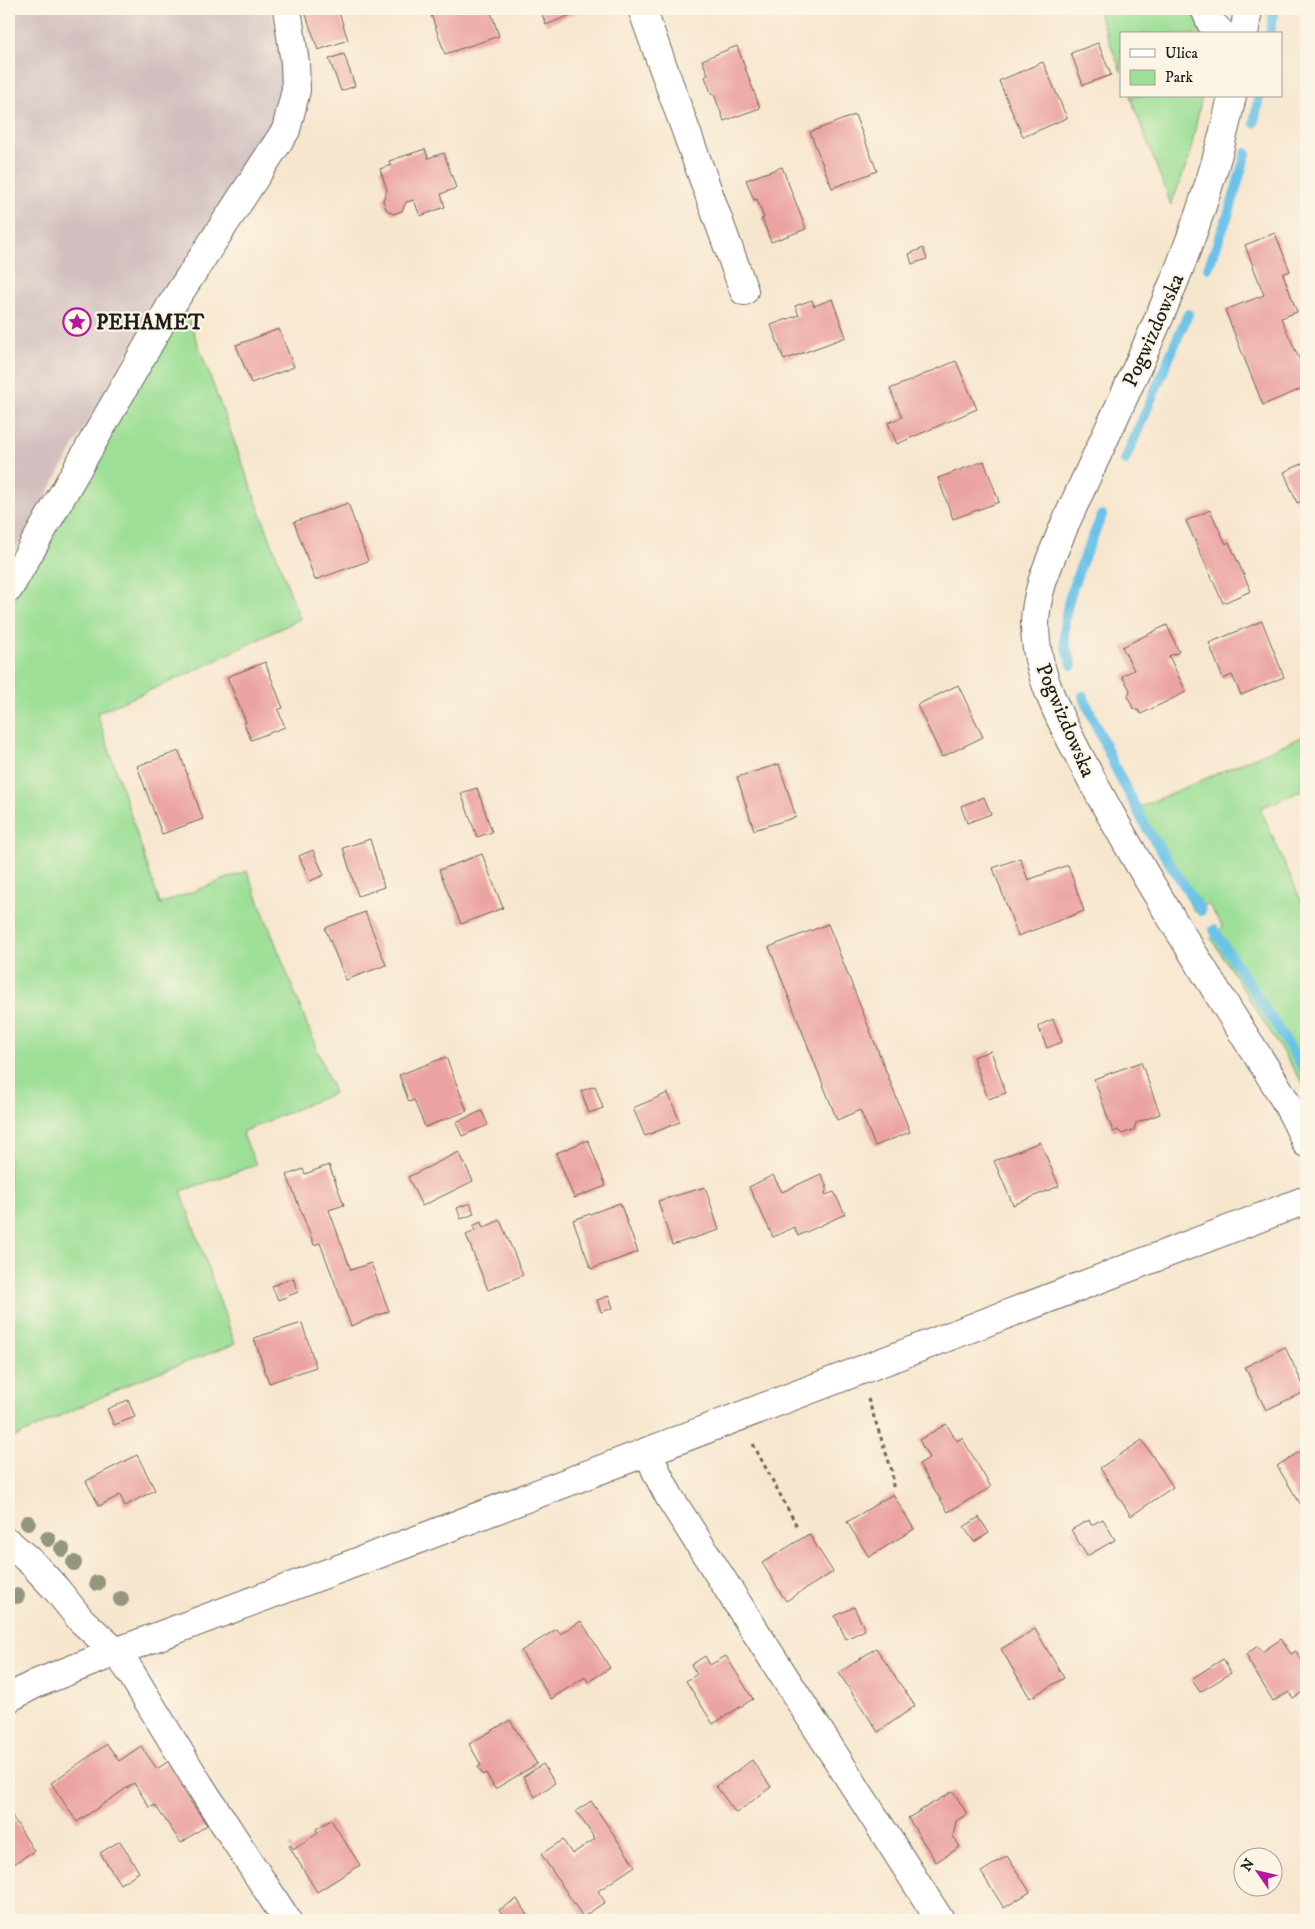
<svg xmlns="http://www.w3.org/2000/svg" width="1315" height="1929" font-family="'IM FELL DW Pica',serif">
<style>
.industrial{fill:#d1bfbf}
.green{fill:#9ddf96;stroke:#5c7e59}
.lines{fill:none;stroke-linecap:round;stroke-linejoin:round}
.stream{stroke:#6bc2e8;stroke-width:10}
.building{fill:#eba3a2}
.minor-casing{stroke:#69635a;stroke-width:30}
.path{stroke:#69635a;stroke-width:3;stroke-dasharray:4 4;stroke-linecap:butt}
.minor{stroke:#fff;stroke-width:28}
.tree{fill:#949780}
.labels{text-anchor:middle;stroke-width:4.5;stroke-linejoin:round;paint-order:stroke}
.poi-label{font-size:21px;font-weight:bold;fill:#1c1c1c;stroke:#fcf5e5;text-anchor:start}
.street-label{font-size:21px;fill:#1c1c1c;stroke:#fcf5e5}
</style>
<rect width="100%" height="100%" fill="#fcf5e5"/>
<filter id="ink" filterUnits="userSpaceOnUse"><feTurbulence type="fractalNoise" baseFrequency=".02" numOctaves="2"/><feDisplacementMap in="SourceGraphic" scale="10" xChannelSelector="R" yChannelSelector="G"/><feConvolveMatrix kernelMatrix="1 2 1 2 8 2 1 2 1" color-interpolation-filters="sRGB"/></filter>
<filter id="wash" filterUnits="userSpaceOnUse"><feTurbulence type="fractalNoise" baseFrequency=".0096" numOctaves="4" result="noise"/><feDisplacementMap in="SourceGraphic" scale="20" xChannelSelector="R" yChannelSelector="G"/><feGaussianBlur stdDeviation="1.12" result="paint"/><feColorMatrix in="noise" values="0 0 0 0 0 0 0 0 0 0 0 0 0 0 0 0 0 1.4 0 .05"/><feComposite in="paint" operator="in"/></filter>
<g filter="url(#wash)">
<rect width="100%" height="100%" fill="#f7e6ce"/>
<path class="industrial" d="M 9,9 L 271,9 L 281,56 L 283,85 L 279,110 L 271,128 L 179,268 L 113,377 L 9,562 Z"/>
<path class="green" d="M 1097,9 L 1220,9 L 1215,34 L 1121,34 L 1121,72 Z
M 1130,96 L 1202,96 L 1189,158 L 1171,205 Z
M 182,301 L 300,619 L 188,674 L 97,713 L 160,904 L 247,871 L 334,1093 L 242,1132 L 256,1165 L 181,1191 L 235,1344 L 138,1380 L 9,1440 L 9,607 L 75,493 Z
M 1306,735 L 1306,789 L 1260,808 L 1306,912 L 1306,1089 L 1211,938 L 1223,927 L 1208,904 L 1194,912 L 1140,807 Z"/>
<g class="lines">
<path class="stream" d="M 1270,34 L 1274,9
M 1254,123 L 1259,96
M 1208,268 L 1230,210 L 1246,153
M 1125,460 L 1188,314
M 1072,665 C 1070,658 1066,651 1065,643 C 1059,606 1088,550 1102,515
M 1083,696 L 1113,763 L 1147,829 L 1201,911
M 1214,930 L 1306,1072"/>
</g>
<g id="blocks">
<path class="building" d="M 313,9 L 338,9 L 348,40 L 318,50 L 305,12 Z
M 429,9 L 490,9 L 499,36 L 445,54 Z
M 540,9 L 585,9 L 546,25 Z
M 1098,43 L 1111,75 L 1083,85 L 1071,53 Z
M 737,46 L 760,108 L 724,121 L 714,94 L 712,95 L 705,77 L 708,75 L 702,60 Z
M 344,54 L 355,86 L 341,91 L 329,59 Z
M 1043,62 L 1067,118 L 1023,137 L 999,81 Z
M 855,115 L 877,171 L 832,188 L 810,132 Z
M 425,149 L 428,158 L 444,153 L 456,188 L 441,194 L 445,207 L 420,216 L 414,200 L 406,202 L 402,211 L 393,214 L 386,209 L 383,200 L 387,190 L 380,169 L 391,165 L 389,161 Z
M 782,167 L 806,229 L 771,242 L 763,221 L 762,221 L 761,219 L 764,218 L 757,199 L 754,200 L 746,180 Z
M 1275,233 L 1290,271 L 1283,274 L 1297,312 L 1281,318 L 1306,374 L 1306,387 L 1263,405 L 1225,310 L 1264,295 L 1245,245 Z
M 923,248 L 927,259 L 912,264 L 909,254 Z
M 832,299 L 846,337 L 784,360 L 771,325 L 799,315 L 795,306 L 812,300 L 814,306 Z
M 279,329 L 294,367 L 251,383 L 236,345 Z
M 956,361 L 977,409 L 897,444 L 888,423 L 902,417 L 890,389 Z
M 984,461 L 999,502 L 953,519 L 938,478 Z
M 1306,462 L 1306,499 L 1297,503 L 1284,472 Z
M 348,503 L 368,561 L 315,580 L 294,522 Z
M 1210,510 L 1226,544 L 1229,542 L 1251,591 L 1223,603 L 1186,521 Z
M 1262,621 L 1284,677 L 1241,695 L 1232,675 L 1223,679 L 1209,643 Z
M 1167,625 L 1179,652 L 1169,656 L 1186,692 L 1141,714 L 1139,711 L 1133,708 L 1128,697 L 1130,690 L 1122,676 L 1134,670 L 1122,647 Z
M 265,662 L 283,708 L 278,710 L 285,727 L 251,740 L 244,723 L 246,722 L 227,677 Z
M 958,685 L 983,737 L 942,757 L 917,705 Z
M 179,751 L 203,819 L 162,834 L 137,766 Z
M 779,764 L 796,817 L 754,830 L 737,777 Z
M 477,788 L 492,832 L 477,837 L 461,793 Z
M 984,797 L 991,814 L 967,823 L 961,806 Z
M 370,839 L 384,887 L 358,896 L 343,848 Z
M 313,850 L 324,875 L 310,881 L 299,856 Z
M 482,854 L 503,908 L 461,924 L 439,870 Z
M 1020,858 L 1028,880 L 1068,865 L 1084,911 L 1018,936 L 993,868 Z
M 365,912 L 386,965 L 346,980 L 325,928 Z
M 828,924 L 910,1132 L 875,1146 L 860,1110 L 837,1120 L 769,947 Z
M 1053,1019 L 1062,1042 L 1047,1048 L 1038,1026 Z
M 991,1051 L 1006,1093 L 988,1099 L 973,1057 Z
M 446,1057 L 467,1111 L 425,1127 L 414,1100 L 409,1102 L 399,1075 Z
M 1141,1062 L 1160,1114 L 1136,1123 L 1134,1130 L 1122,1134 L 1118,1130 L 1113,1132 L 1094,1079 Z
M 595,1086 L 603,1108 L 589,1113 L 581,1091 Z
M 668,1093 L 680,1122 L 645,1136 L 633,1108 Z
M 482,1111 L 488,1125 L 462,1136 L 456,1122 Z
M 588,1140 L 606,1186 L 574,1198 L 556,1153 Z
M 1040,1142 L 1059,1186 L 1013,1205 L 994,1161 Z
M 459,1152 L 473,1181 L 422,1206 L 408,1177 Z
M 329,1165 L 344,1205 L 329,1210 L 351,1270 L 371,1263 L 389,1311 L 351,1326 L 320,1243 L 314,1245 L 287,1175 L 303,1169 L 305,1174 Z
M 821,1174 L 827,1188 L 825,1193 L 826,1195 L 834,1192 L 845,1214 L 798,1236 L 794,1227 L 773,1237 L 749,1187 L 773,1175 L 782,1192 Z
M 705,1187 L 719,1230 L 672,1245 L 658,1201 Z
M 470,1203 L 474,1214 L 461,1219 L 457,1208 Z
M 620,1203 L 638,1252 L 591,1269 L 573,1220 Z
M 500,1220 L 523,1275 L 488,1290 L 466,1235 L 475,1231 L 473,1226 L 481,1222 L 483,1228 Z
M 293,1278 L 298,1292 L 278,1300 L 272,1286 Z
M 609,1296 L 613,1308 L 601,1312 L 597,1300 Z
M 302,1323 L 316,1367 L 269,1383 L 254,1338 Z
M 1285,1347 L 1306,1391 L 1266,1410 L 1245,1367 Z
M 128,1400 L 135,1417 L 114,1425 L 107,1409 Z
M 946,1424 L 957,1441 L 962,1438 L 991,1487 L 948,1512 L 919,1464 L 929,1458 L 919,1440 Z
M 1142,1440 L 1173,1487 L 1131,1516 L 1100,1468 Z
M 1299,1452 L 1306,1463 L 1306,1513 L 1277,1466 Z
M 137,1455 L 155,1490 L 125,1506 L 120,1495 L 99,1506 L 86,1481 Z
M 893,1494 L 914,1529 L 869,1557 L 847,1522 Z
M 979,1517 L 989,1533 L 974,1542 L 964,1527 Z
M 1103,1519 L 1115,1540 L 1087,1556 L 1071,1530 L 1089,1520 L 1091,1525 Z
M 809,1534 L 833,1572 L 786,1601 L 762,1563 Z
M 854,1607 L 865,1630 L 846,1639 L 835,1616 Z
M 581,1621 L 610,1668 L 588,1682 L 585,1677 L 551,1699 L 521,1651 L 557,1629 L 560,1634 Z
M 1035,1629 L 1064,1678 L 1030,1698 L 1001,1649 Z
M 1281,1639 L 1291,1654 L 1296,1651 L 1306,1667 L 1306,1690 L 1293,1698 L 1289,1692 L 1273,1701 L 1248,1660 L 1249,1659 L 1246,1654 L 1258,1646 L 1262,1652 Z
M 876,1648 L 915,1706 L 878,1732 L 839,1673 Z
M 705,1656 L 710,1665 L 726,1656 L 753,1699 L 713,1724 L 686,1681 L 697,1674 L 691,1665 Z
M 1223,1659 L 1231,1673 L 1200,1692 L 1191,1679 Z
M 510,1720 L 537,1764 L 495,1789 L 486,1773 L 483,1775 L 478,1767 L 481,1765 L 469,1744 Z
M 107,1744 L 119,1761 L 141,1746 L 157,1769 L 169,1761 L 185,1784 L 181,1787 L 207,1825 L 181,1843 L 155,1805 L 150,1808 L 134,1783 L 77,1822 L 51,1783 Z
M 752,1760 L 771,1787 L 736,1813 L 716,1786 Z
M 543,1764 L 555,1783 L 535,1797 L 523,1777 Z
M 953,1791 L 967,1814 L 956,1821 L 953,1836 L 960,1847 L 936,1862 L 908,1818 Z
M 591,1801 L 635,1866 L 598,1891 L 605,1902 L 583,1917 L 541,1854 L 563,1840 L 572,1854 L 595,1839 L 576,1811 Z
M 9,1811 L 34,1851 L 9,1867 Z
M 331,1820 L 360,1865 L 317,1892 L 289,1846 L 291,1845 L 293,1849 L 318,1833 L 316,1829 Z
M 120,1841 L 139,1872 L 120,1884 L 100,1853 Z
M 1007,1856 L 1030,1892 L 1004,1908 L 981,1872 Z
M 517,1899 L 530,1920 L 505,1920 L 499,1910 Z"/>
</g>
</g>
<g filter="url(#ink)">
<use href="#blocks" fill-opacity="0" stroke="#69635a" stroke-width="1"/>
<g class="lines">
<g class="minor-casing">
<path id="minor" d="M 642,9 L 744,291
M 1205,9 L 1211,23 L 1222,34
M 1244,34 L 1248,9
M 1232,96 C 1201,247 1128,385 1065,524 C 1052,556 1035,590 1035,625 C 1035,675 1063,725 1086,769 C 1128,849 1176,926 1224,1003 C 1251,1048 1286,1094 1306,1143
M 9,588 L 170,307 L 286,130 L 296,90 L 295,63 L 287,9
M 648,1451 L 657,1473 L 670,1498 L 940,1920
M 9,1543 L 33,1564 L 57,1590 L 81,1620 L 116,1652 L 128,1668 L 200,1786 L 287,1920
M 9,1698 L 35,1684 L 116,1652 L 419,1539 L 1306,1200"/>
</g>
<path class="path" d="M 868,1399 L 892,1471 L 893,1487
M 753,1444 L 798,1528"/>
<use href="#minor" class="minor"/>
</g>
<g class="tree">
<circle cx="28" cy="1523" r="8"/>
<circle cx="48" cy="1539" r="8"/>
<circle cx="62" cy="1549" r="8"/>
<circle cx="74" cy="1563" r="8"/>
<circle cx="97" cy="1583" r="8"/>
<circle cx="17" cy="1596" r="8"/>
<circle cx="121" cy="1599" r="8"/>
</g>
</g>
<defs>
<g id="sight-ring" transform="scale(1.4375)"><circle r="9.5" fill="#fcf5e5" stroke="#b5179e" stroke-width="1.5"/><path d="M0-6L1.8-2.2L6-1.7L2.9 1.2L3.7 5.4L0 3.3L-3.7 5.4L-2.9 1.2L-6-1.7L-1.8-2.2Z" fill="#b5179e"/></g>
</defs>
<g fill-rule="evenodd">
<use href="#sight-ring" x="77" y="322"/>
</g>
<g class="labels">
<g class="poi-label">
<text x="96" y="329">PEHAMET</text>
</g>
<g class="street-label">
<text transform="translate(1153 330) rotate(-66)" y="7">Pogwizdowska</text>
<text transform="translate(1066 720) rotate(67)" y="7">Pogwizdowska</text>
</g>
</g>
<rect width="1315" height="1929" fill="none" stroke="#fcf5e5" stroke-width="30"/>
<rect x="1120" y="32" width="162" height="65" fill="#fcf5e5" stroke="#a29e95"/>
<rect x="1130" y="49" width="25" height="8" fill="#ffffff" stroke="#a29e95"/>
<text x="1165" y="58" font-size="15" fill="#1c1c1c">Ulica</text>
<rect x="1130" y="70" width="25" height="15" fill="#9ddf96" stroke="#a29e95"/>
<text x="1165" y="82" font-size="15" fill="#1c1c1c">Park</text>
<g transform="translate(1258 1872) rotate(304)"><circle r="24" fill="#fcf5e5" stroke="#a29e95"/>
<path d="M0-4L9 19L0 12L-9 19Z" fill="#b5179e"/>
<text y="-8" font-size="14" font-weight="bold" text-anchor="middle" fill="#1c1c1c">N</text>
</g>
</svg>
